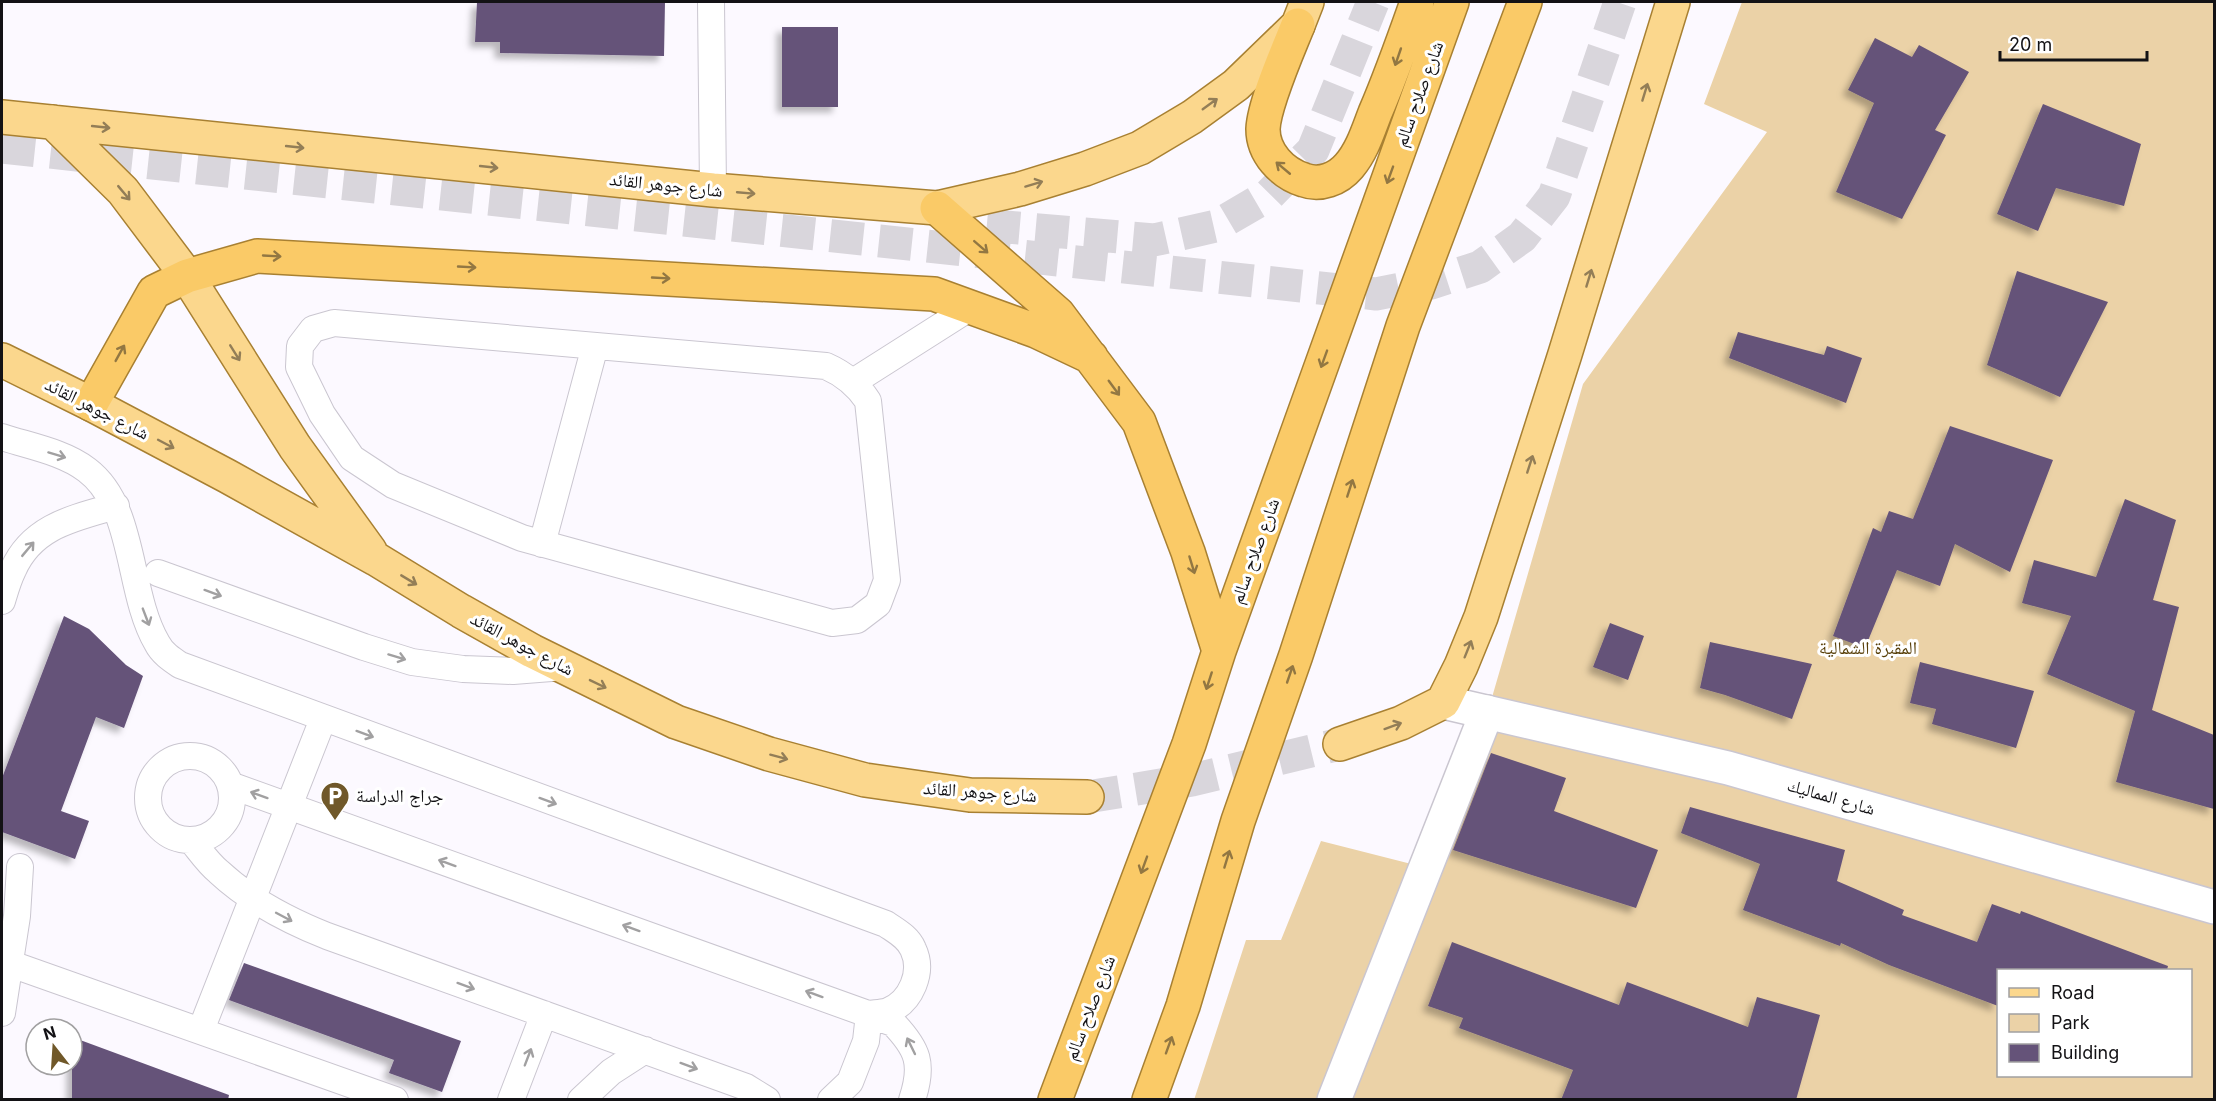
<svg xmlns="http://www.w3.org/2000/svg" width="2216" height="1101" font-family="Inter,'Noto Naskh Arabic',sans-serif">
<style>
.green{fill:#ebd2a7;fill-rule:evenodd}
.building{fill:#655379;filter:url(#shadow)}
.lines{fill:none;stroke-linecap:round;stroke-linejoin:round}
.primary-tunnel{stroke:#d9d6dc;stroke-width:33;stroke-dasharray:33 16;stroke-linecap:butt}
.service-casing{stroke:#cac6d0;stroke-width:28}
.minor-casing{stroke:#cac6d0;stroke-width:36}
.tertiary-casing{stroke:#cac6d0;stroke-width:36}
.primary-casing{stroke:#a88032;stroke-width:36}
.trunk-casing{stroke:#a88032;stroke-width:36}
.service{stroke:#fff;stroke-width:26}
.minor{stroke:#fff;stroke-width:33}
.tertiary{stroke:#fff;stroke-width:33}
.primary{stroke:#fbd78d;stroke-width:33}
.trunk{stroke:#faca67;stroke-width:33}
.oneway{stroke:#927742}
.oneway2{stroke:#937e57}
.oneway3{stroke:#a1a0a1}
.labels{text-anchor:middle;stroke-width:6;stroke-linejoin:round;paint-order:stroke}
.street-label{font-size:18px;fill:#131215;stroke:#fff}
.park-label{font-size:18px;fill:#573e07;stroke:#fff}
.poi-label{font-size:18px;fill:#131215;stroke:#fff;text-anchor:start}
</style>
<defs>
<filter id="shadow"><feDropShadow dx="-5.5" dy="5.5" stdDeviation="3" flood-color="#0004"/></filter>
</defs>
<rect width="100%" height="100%" fill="#fcf9ff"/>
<path class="green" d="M 1742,2 L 2214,2 L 2214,1099 L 1194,1100 L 1246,940 L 1281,940 L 1321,841 L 1431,869 L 1477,749 L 1583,384 L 1767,132 L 1704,104 ZM 1998,970 L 2190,970 L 2190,1076 L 1998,1076 Z"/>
<path class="building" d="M 477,2 L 665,2 L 664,56 L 500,53 L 500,42 L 475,42 Z
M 782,27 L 838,27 L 838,107 L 782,107 Z
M 1875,38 L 1912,57 L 1919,45 L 1969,72 L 1935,130 L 1946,135 L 1902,219 L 1836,192 L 1874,103 L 1848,90 Z
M 2043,104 L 2141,144 L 2124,206 L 2056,188 L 2038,231 L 1997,214 Z
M 2017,271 L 2108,302 L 2060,397 L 1987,365 Z
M 1738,332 L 1824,355 L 1827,346 L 1862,358 L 1846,403 L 1729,358 Z
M 1950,426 L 2053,460 L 2010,572 L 1955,544 L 1940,586 L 1897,570 L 1865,648 L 1833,636 L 1873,528 L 1881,532 L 1889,511 L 1913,519 Z
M 2125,499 L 2176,520 L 2153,600 L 2179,607 L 2152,710 L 2214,735 L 2214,809 L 2116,782 L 2135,711 L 2047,674 L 2071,616 L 2022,603 L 2034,560 L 2096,577 Z
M 64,616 L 89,629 L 126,665 L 143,676 L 124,728 L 96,717 L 61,811 L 89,821 L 75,859 L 2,832 L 2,778 Z
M 1610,623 L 1644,636 L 1628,680 L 1593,667 Z
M 1710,642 L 1812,664 L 1792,719 L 1725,695 L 1700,688 Z
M 1920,662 L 2034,691 L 2016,748 L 1932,724 L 1936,709 L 1910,703 Z
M 1491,753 L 1566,778 L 1554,811 L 1658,850 L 1636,908 L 1453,850 Z
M 1690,807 L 1845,850 L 1837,881 L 1904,910 L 1902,915 L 1977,942 L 1992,904 L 2020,914 L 2021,911 L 2168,966 L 2167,970 L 1998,970 L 1998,1006 L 1889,965 L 1841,943 L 1840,946 L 1743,910 L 1760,864 L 1681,833 Z
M 1452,942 L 1619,1005 L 1627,982 L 1748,1027 L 1757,997 L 1820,1015 L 1796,1100 L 1561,1100 L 1573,1070 L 1459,1028 L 1463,1018 L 1428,1006 Z
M 244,963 L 461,1041 L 442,1092 L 389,1073 L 394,1060 L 229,1000 Z
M 72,1037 L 229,1095 L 228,1100 L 72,1100 Z"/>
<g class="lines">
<path class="primary-tunnel" d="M 2,147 L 1376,294 L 1431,283 L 1480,267 L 1522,237 L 1554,196 L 1620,2
M 938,221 L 1154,240 L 1216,226 L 1269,195 L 1313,150 L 1373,2
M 1087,797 L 1192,780 L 1340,744"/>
<g class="service-casing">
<path id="service" d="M 711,2 L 713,190
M 334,323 L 826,366 C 844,374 857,384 868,401 L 887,580 L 878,604 L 857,620 L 832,623 L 522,538 L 393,485 L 352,458 L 322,414 L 299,367 L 300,346 L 313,329 Z
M 853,382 L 971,307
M 2,437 C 29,446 64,452 87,470 C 136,507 127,592 157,643 C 162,653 171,659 180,665 L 886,924 C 896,931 908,937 913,949 C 924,972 911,1002 888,1011 C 882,1013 875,1013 869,1014
M 542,544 L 595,346
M 158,573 L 364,647 L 412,662 L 463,669 L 513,671 L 564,667
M 2,601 C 5,591 8,580 13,570 C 32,526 74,518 116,506
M148 798a42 42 0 1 1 84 0a42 42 0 1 1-84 0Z
M 230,785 L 893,1023 C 918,1049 924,1064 912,1100
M 191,840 C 200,851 208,863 219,872 C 250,901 287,920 327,936 L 746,1087 L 767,1100
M 11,964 L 395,1100
M 2,1013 L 17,916 L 20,867
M 201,1030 L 323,719
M 511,1100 L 544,1014
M 581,1100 L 611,1072 L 645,1050
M 831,1100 L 850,1082 L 866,1041 L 869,1014"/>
</g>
<g class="minor-casing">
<path id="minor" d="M 1334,1100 L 1487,712"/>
</g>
<g class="tertiary-casing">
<path id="tertiary" d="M 1443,702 L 1728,768 L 2214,907"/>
</g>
<g class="primary-casing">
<path id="primary" d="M 2,117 L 713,190 L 937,208 L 1020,189 L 1085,169 L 1140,148 L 1192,117 L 1236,85 L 1298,25 L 1307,2
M 53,122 L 123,191 L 187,276 L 295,447 L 370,551
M 2,360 L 91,404 L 227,476 L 376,559 L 461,611 L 532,651 L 676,722 L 769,754 L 865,780 L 970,795 L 1087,797
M 1340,744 L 1401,723 L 1443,702 L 1461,666 L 1481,617 L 1565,354 L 1673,2"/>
</g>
<g class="trunk-casing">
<path id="trunk" d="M 1298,25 C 1288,50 1264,104 1263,129 C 1263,153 1282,173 1304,180 C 1320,186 1338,179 1349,166 C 1362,151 1368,131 1375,113 C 1391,76 1404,39 1417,2
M 937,208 L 1058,314 L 1139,422 L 1188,552 L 1219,651
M 91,404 L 154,292 L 187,276 L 257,256 L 934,294 L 1036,331 L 1091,357
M 1055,1100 L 1189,744 L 1219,651 L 1452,2
M 1149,1100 L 1183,1006 L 1238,821 L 1296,655 L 1403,326 L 1525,2"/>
</g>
<use href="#service" class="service"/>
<use href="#minor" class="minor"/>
<use href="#tertiary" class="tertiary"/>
<use href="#primary" class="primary"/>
<use href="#trunk" class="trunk"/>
</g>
<defs><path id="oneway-shaft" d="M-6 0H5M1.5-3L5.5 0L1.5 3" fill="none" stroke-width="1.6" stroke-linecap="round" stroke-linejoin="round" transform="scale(1.5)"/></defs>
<g class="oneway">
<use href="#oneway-shaft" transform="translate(1398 57) rotate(109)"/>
<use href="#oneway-shaft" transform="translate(1283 168) rotate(-140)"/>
<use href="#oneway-shaft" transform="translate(1390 175) rotate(110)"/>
<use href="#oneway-shaft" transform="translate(981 247) rotate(41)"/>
<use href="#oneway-shaft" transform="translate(272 256) rotate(3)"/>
<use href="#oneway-shaft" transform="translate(467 267) rotate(3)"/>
<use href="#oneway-shaft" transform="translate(661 278) rotate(3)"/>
<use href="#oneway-shaft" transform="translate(120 353) rotate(-61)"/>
<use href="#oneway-shaft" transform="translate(1324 359) rotate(110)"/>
<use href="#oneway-shaft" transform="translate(1114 388) rotate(54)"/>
<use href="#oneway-shaft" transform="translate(1350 488) rotate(-72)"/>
<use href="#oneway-shaft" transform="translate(1192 565) rotate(73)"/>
<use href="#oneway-shaft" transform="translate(1290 674) rotate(-71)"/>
<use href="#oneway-shaft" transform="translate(1209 681) rotate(108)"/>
<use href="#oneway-shaft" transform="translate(1227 859) rotate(-73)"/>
<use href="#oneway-shaft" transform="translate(1144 865) rotate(110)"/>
<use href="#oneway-shaft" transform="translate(1169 1045) rotate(-70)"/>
</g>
<g class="oneway2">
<use href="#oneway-shaft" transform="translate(1645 92) rotate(-73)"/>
<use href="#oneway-shaft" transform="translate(1210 104) rotate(-36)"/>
<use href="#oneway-shaft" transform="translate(101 127) rotate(6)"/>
<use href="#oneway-shaft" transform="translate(295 147) rotate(6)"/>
<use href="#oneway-shaft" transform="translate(489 167) rotate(6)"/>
<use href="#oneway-shaft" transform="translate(1034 184) rotate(-17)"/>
<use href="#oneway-shaft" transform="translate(124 193) rotate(50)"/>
<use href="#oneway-shaft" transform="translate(746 193) rotate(5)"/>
<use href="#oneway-shaft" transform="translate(1589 278) rotate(-73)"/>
<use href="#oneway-shaft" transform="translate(235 353) rotate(58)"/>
<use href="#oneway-shaft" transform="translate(166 444) rotate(28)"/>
<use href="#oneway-shaft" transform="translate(1530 464) rotate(-72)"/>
<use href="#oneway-shaft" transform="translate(409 580) rotate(31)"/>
<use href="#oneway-shaft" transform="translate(1468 649) rotate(-68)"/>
<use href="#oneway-shaft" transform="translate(598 684) rotate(26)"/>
<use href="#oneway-shaft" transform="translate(1393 726) rotate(-20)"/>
<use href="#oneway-shaft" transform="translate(779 757) rotate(15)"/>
</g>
<g class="oneway3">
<use href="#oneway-shaft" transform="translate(57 455) rotate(17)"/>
<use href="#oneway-shaft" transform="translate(28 549) rotate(-50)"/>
<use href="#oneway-shaft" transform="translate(213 593) rotate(20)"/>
<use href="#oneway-shaft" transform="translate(146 617) rotate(69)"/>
<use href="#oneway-shaft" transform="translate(397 657) rotate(17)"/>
<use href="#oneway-shaft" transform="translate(365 734) rotate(20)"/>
<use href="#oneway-shaft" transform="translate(259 795) rotate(-160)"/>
<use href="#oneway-shaft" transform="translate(548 801) rotate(20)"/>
<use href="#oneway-shaft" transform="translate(447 863) rotate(-160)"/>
<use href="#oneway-shaft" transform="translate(284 917) rotate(28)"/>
<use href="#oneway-shaft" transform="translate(631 928) rotate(-160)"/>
<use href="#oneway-shaft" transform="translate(466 986) rotate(20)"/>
<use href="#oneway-shaft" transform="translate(814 994) rotate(-160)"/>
<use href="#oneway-shaft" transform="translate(911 1046) rotate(-116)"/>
<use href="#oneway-shaft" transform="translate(528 1057) rotate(-69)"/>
<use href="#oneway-shaft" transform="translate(689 1066) rotate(20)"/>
</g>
<defs>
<g id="parking-pin" transform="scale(1.5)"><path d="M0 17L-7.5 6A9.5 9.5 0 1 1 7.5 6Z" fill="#705829" stroke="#fff"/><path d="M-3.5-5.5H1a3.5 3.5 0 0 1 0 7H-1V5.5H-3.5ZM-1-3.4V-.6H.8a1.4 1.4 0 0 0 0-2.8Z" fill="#fff"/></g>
</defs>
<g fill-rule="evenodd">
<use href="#parking-pin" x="335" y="796"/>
</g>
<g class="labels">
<g class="street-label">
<text transform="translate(1419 94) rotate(-70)" y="6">شارع صلاح سالم</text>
<text transform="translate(666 185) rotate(6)" y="6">شارع جوهر القائد</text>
<text transform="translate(97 409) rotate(27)" y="6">شارع جوهر القائد</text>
<text transform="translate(1255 551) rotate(-70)" y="6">شارع صلاح سالم</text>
<text transform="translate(522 644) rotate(28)" y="6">شارع جوهر القائد</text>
<text transform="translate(980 792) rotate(4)" y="6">شارع جوهر القائد</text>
<text transform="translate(1831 797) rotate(16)" y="6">شارع المماليك</text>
<text transform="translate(1090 1008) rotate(-69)" y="6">شارع صلاح سالم</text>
</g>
<g class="park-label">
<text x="1868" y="654">المقبرة الشمالية</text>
</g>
<g class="poi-label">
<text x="356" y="802">جراج الدراسة</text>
</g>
</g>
<rect width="2216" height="1101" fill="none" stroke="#131215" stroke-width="6"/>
<rect x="1997" y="969" width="195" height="108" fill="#ffffff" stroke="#a1a0a1" stroke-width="1.5"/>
<rect x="2009" y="988" width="30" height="9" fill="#fbd78d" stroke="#a1a0a1" stroke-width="1.5"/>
<text x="2051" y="999" font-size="18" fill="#131215">Road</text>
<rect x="2009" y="1014" width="30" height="18" fill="#ebd2a7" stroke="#a1a0a1" stroke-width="1.5"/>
<text x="2051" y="1029" font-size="18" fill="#131215">Park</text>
<rect x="2009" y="1044" width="30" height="18" fill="#655379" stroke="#a1a0a1" stroke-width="1.5"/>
<text x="2051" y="1059" font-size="18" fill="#131215">Building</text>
<g transform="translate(54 1047) rotate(343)"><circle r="28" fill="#ffffff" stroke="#a1a0a1" stroke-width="1.5"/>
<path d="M0-4.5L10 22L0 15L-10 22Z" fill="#705829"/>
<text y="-9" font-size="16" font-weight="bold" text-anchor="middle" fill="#131215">N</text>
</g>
<path d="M2000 51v9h147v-9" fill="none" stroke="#131215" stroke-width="3"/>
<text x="2009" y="51" font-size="18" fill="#131215" stroke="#ffffff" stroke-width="4.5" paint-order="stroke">20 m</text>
</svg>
